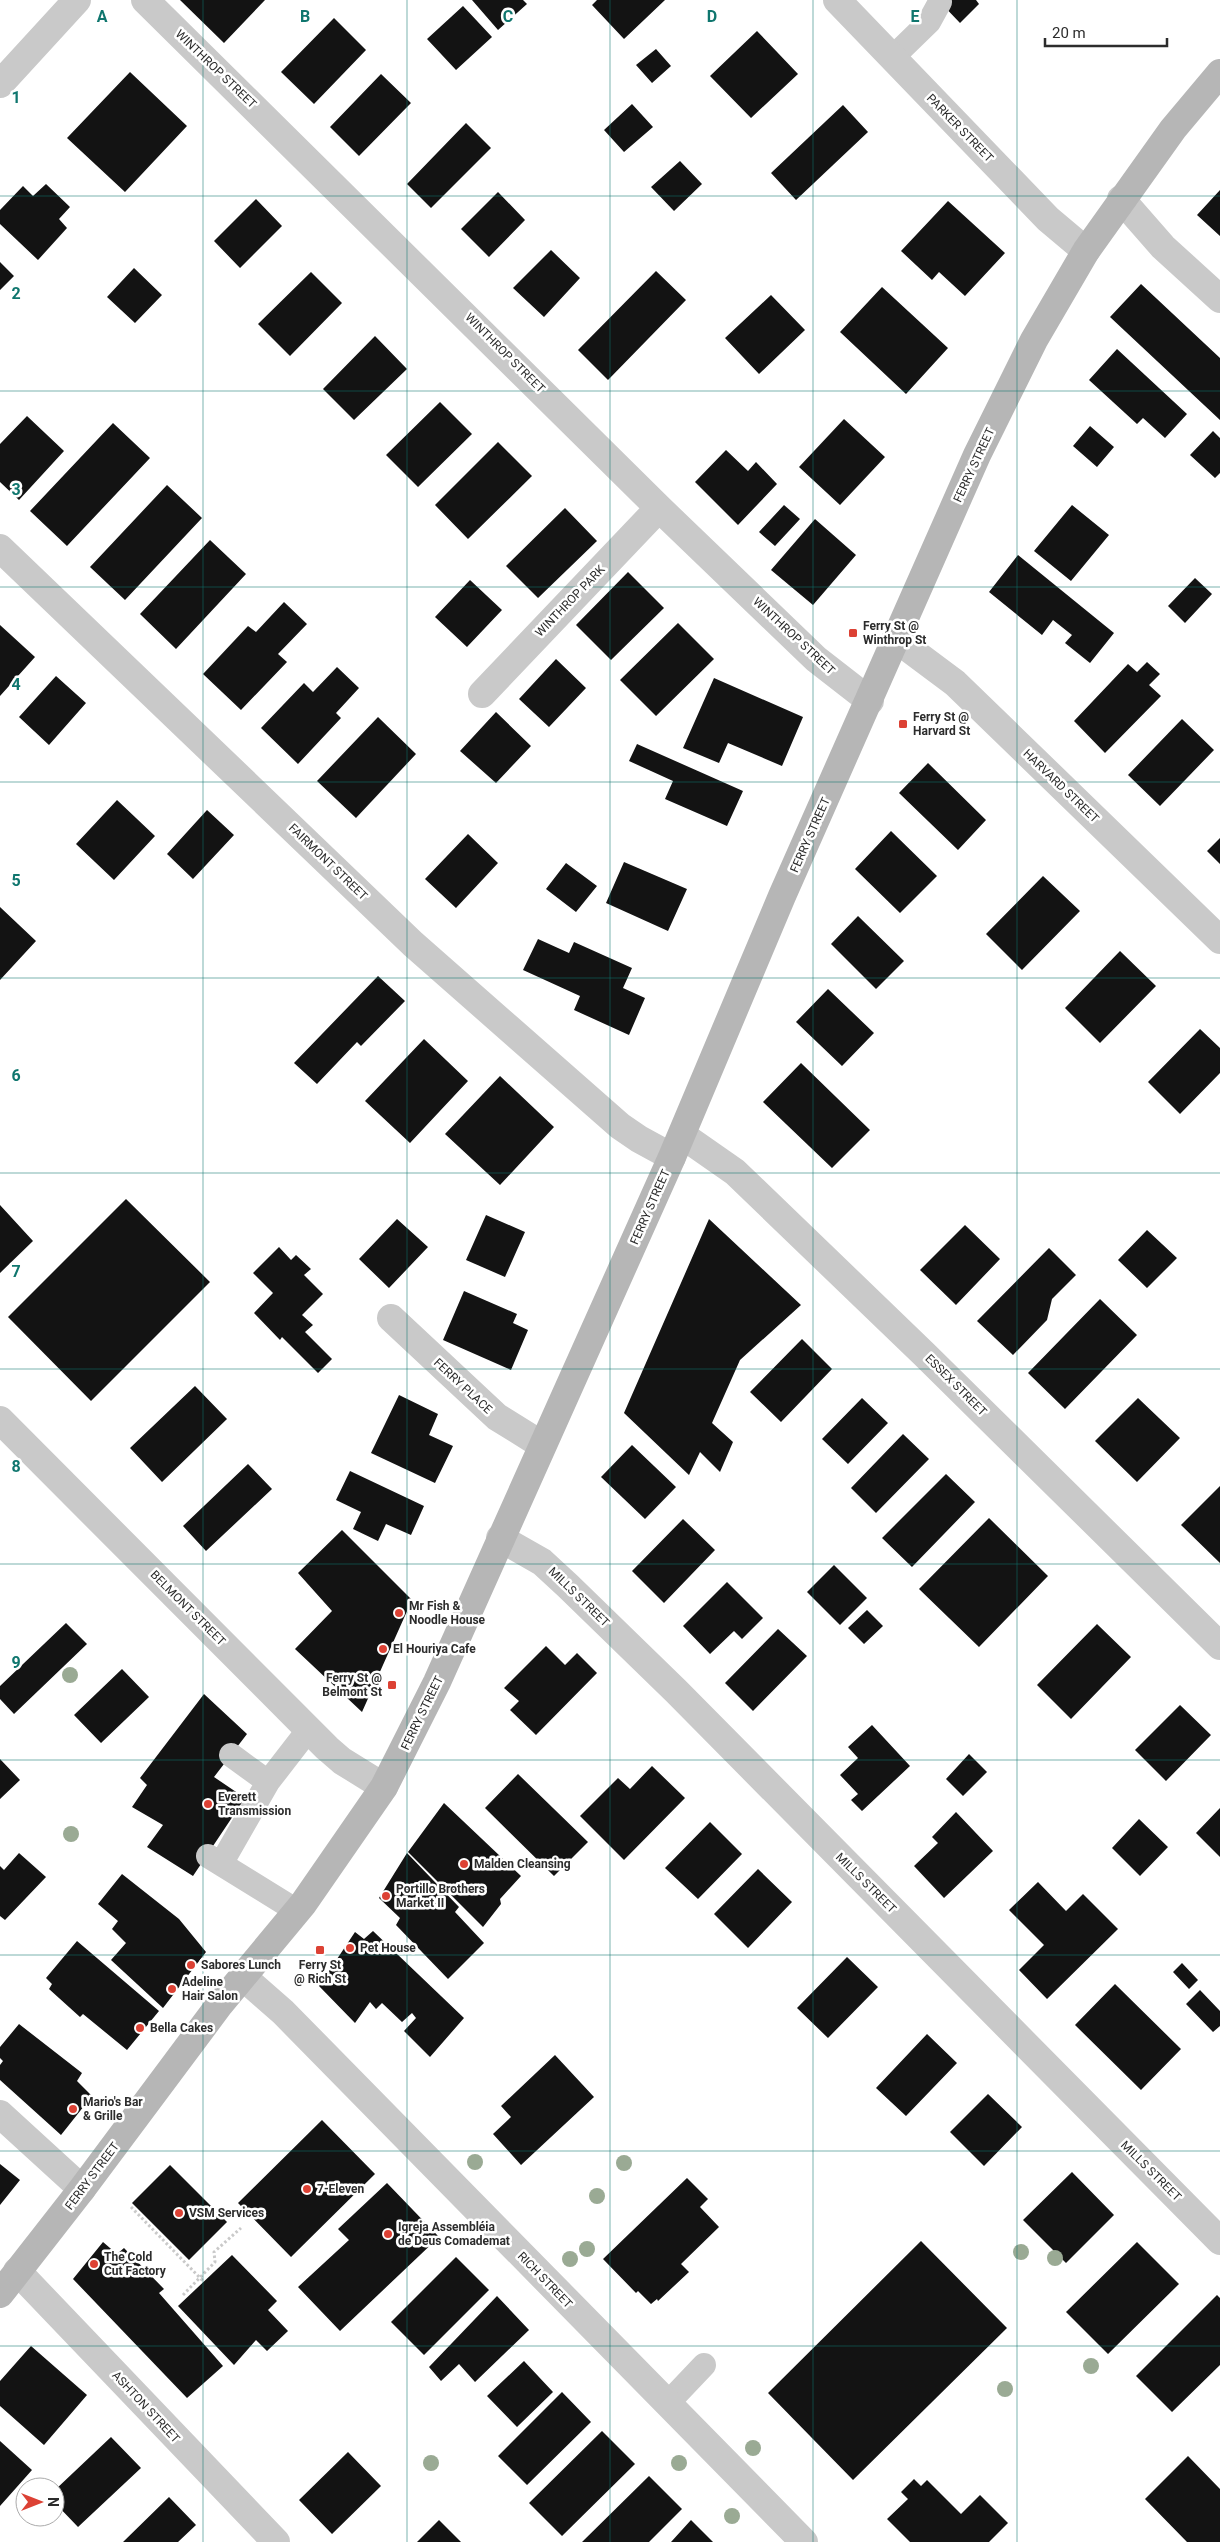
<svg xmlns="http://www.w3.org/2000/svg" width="1220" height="2542" font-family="Roboto,sans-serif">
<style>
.building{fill:#131313}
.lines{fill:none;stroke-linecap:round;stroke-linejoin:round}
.path{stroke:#c9c9c9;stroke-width:3;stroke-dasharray:2.5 2.5;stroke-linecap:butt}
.service{stroke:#c9c9c9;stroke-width:24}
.minor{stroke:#c9c9c9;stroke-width:28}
.tertiary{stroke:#c9c9c9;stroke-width:28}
.secondary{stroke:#b6b6b6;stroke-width:28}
.tree{fill:#9aaa94}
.grid{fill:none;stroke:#0f766e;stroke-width:1;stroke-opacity:0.55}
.poi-dot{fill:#dc4134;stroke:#fff;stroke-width:2}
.labels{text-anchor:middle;stroke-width:5;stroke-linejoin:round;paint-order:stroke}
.street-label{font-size:12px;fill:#2c2c2c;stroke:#fff}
.poi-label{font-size:12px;font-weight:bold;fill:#2c2c2c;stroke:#fff;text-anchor:start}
.grid-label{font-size:16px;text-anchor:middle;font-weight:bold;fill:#0f766e;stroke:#fff;stroke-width:5;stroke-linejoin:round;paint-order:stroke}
</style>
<rect width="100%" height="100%" fill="#fff"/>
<path class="building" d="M 180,0 L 265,0 L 224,43 Z
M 472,0 L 523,0 L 527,4 L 498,30 Z
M 597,0 L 665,0 L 624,39 L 592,5 Z
M 938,0 L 976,0 L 979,4 L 960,23 Z
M 463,6 L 492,37 L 456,70 L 427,39 Z
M 334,18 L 366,50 L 314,104 L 281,72 Z
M 757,31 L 798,74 L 751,118 L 710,76 Z
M 656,49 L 671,66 L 652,83 L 636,65 Z
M 130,72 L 187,126 L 125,192 L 67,138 Z
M 381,74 L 411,103 L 359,156 L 330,127 Z
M 632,104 L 653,127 L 624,152 L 604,130 Z
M 843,105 L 868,132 L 796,200 L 771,173 Z
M 466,123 L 491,148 L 431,208 L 407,184 Z
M 680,161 L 702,184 L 674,211 L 651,187 Z
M 46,184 L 70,207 L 59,219 L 67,228 L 38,260 L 0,224 L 0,210 L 23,186 L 33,196 Z
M 1220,190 L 1220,236 L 1197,215 Z
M 498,192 L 525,220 L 489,257 L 461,229 Z
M 256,199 L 282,226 L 240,268 L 214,241 Z
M 948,201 L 1005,253 L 965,296 L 939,272 L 932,280 L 901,251 Z
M 551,250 L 580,278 L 544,317 L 513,288 Z
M 0,262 L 14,276 L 0,290 Z
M 134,268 L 162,295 L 135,323 L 107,297 Z
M 656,271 L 686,300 L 608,380 L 578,350 Z
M 311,272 L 342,303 L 290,356 L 258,324 Z
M 1141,284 L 1220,358 L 1220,420 L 1110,317 Z
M 882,287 L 948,348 L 906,394 L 840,332 Z
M 771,295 L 805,330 L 759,374 L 725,338 Z
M 375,336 L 407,369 L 354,420 L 323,389 Z
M 1117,349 L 1187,414 L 1165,438 L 1143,418 L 1137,424 L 1089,380 Z
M 440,402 L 472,434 L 418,487 L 386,455 Z
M 27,416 L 64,451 L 19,500 L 0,482 L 0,444 Z
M 844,419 L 885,457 L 840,505 L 799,467 Z
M 113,423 L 150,458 L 67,546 L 30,511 Z
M 1090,426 L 1114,447 L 1097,467 L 1073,446 Z
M 1213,431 L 1220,438 L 1220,473 L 1215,478 L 1190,455 Z
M 498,442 L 532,476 L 468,539 L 435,505 Z
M 726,450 L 748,471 L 756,462 L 777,484 L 738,525 L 695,482 Z
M 167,485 L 202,518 L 125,600 L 90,567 Z
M 784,505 L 800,519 L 775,546 L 759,532 Z
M 1072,505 L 1109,535 L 1071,581 L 1034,551 Z
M 565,508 L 597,541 L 538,598 L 506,566 Z
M 815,519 L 856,555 L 813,605 L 771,570 Z
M 210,540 L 246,574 L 176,649 L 140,614 Z
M 1018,555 L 1114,633 L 1090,663 L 1065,643 L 1072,635 L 1053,620 L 1042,635 L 989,592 Z
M 628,572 L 664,608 L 611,660 L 576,625 Z
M 1195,578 L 1212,594 L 1185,623 L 1168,606 Z
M 470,580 L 502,610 L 467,647 L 435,617 Z
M 284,602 L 307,624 L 278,654 L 287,662 L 241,710 L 203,674 L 248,626 L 256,632 Z
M 678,623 L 714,659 L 656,716 L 620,680 Z
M 0,625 L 35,657 L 0,696 Z
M 556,659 L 586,688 L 549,727 L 519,699 Z
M 1147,662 L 1160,674 L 1149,685 L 1161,696 L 1105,753 L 1074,721 L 1128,664 L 1137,672 Z
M 337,667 L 359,688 L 336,713 L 341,718 L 298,764 L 261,728 L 304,683 L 313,692 Z
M 56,676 L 86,703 L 49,745 L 19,717 Z
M 714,678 L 803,717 L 782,766 L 728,743 L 719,763 L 683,748 Z
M 496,712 L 531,746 L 496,783 L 460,751 Z
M 378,717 L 416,754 L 356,818 L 317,781 Z
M 1182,719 L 1214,750 L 1160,806 L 1128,775 Z
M 637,744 L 743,791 L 727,826 L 665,799 L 673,781 L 629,761 Z
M 928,763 L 986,820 L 958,850 L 899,793 Z
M 117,800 L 155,836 L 114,880 L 76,844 Z
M 207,810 L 234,835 L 193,879 L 167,854 Z
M 891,831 L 937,876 L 900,913 L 855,869 Z
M 468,834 L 498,863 L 456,908 L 425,879 Z
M 1220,838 L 1220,864 L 1207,851 Z
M 624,862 L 687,889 L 668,931 L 606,903 Z
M 566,863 L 597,886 L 576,912 L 546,889 Z
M 1043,876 L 1080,911 L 1022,970 L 986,934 Z
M 0,907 L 36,941 L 0,980 Z
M 858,916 L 904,961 L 876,989 L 831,944 Z
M 538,939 L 569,953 L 574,942 L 632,968 L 623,988 L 645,998 L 629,1035 L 574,1010 L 580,996 L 523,970 Z
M 1120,951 L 1156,986 L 1100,1043 L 1065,1008 Z
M 378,976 L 405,1001 L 361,1046 L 357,1042 L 317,1084 L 294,1063 Z
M 828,989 L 874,1033 L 842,1066 L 796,1022 Z
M 1200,1029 L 1220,1048 L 1220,1073 L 1180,1114 L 1148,1082 Z
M 424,1039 L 468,1081 L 410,1143 L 365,1101 Z
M 801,1063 L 870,1130 L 832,1168 L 763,1102 Z
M 500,1076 L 554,1127 L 500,1185 L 445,1134 Z
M 126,1199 L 210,1282 L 91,1401 L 8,1317 Z
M 0,1205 L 33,1241 L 0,1273 Z
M 486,1215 L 525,1232 L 505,1277 L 466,1260 Z
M 397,1219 L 428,1247 L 389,1288 L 359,1259 Z
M 709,1219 L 801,1305 L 740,1360 L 712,1423 L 733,1442 L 720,1472 L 700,1452 L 689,1475 L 624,1413 Z
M 965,1225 L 1000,1259 L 956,1305 L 920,1270 Z
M 1147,1230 L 1177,1258 L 1147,1288 L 1118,1260 Z
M 279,1247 L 291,1260 L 296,1255 L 311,1269 L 304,1275 L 323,1294 L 302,1315 L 313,1325 L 305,1332 L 332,1359 L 318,1373 L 282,1337 L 280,1340 L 254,1313 L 273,1293 L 253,1273 Z
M 1049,1248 L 1076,1275 L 1052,1299 L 1047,1320 L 1013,1355 L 977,1321 Z
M 464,1291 L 517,1314 L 513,1323 L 528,1330 L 511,1370 L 443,1340 Z
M 1100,1299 L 1137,1335 L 1065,1409 L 1028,1373 Z
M 802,1339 L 832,1369 L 781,1422 L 750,1392 Z
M 195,1386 L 227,1419 L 162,1482 L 130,1448 Z
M 399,1395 L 438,1414 L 429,1435 L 453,1446 L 435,1483 L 371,1453 Z
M 862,1398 L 888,1423 L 848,1464 L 822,1439 Z
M 1138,1398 L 1180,1438 L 1137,1482 L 1095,1441 Z
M 903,1434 L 929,1459 L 876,1513 L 851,1488 Z
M 632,1445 L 676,1487 L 645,1519 L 601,1477 Z
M 248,1464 L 272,1489 L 206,1551 L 183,1526 Z
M 350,1471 L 424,1506 L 411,1535 L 386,1524 L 378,1541 L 353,1529 L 361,1512 L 336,1500 Z
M 946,1474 L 975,1502 L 912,1567 L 882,1538 Z
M 1220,1486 L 1220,1563 L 1181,1525 Z
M 989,1518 L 1048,1576 L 979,1647 L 919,1589 Z
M 683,1519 L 715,1550 L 664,1603 L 632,1571 Z
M 342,1530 L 412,1600 L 362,1712 L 295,1649 L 332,1611 L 298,1573 Z
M 834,1565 L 867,1598 L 840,1625 L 807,1592 Z
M 727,1582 L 763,1618 L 742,1639 L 734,1631 L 710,1654 L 683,1626 Z
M 867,1610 L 883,1626 L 864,1644 L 848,1628 Z
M 66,1623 L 87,1644 L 14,1714 L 0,1699 L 0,1686 Z
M 1097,1624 L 1131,1657 L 1071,1719 L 1037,1685 Z
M 778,1629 L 807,1656 L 753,1711 L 725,1683 Z
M 546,1646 L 565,1665 L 577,1653 L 597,1673 L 536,1735 L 510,1710 L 519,1701 L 504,1688 Z
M 122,1669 L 149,1697 L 101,1743 L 74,1715 Z
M 204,1694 L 247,1734 L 214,1777 L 245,1798 L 193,1876 L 147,1847 L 163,1825 L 132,1807 L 147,1785 L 140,1778 Z
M 1180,1705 L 1211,1735 L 1166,1781 L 1135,1750 Z
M 872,1725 L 910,1766 L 862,1811 L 851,1800 L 858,1794 L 840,1775 L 858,1758 L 848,1747 Z
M 969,1754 L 987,1772 L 963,1796 L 946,1779 Z
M 0,1759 L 20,1780 L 0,1799 Z
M 652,1766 L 685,1798 L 624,1860 L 580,1816 L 618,1778 L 630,1789 Z
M 518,1774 L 588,1842 L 554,1876 L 485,1808 Z
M 444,1803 L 521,1876 L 500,1899 L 501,1904 L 483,1927 L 408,1852 Z
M 1220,1808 L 1220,1857 L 1196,1833 Z
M 956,1812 L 993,1851 L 944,1898 L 914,1866 L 938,1843 L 932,1837 Z
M 1139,1819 L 1168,1847 L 1140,1876 L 1112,1848 Z
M 710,1822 L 742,1854 L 698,1899 L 665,1868 Z
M 19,1853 L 46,1877 L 5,1920 L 0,1916 L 0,1866 L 4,1870 Z
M 407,1853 L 459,1907 L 455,1912 L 484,1943 L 448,1979 L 396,1925 L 400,1918 L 379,1898 Z
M 758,1869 L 792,1902 L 748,1948 L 714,1914 Z
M 122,1874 L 179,1919 L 206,1952 L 163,2008 L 111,1960 L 126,1943 L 112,1929 L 118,1921 L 98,1904 Z
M 1038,1882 L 1066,1911 L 1083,1894 L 1118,1929 L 1047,1999 L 1019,1970 L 1044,1945 L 1009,1910 Z
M 373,1931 L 464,2018 L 430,2057 L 404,2031 L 416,2018 L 412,2013 L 402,2022 L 382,2003 L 376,2009 L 370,2002 L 355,2023 L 319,1986 L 355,1932 L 364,1939 Z
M 77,1941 L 159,2011 L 127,2050 L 83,2014 L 80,2017 L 49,1989 L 52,1984 L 46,1978 Z
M 847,1957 L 878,1987 L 828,2038 L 797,2008 Z
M 1182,1963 L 1198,1980 L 1189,1989 L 1173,1972 Z
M 1115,1984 L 1181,2049 L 1141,2090 L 1075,2025 Z
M 1200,1990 L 1220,2011 L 1220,2026 L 1213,2032 L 1186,2004 Z
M 19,2024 L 82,2073 L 77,2081 L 92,2096 L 61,2135 L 0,2080 L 0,2065 L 3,2061 L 0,2058 L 0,2047 Z
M 927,2034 L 957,2063 L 906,2116 L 876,2088 Z
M 555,2055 L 594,2097 L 521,2165 L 493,2134 L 511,2117 L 501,2106 Z
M 988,2094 L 1022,2127 L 984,2166 L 950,2132 Z
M 322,2120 L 375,2174 L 291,2257 L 238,2203 Z
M 0,2164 L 20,2180 L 0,2205 Z
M 170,2165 L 227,2222 L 189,2260 L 132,2203 Z
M 1072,2172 L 1114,2215 L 1066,2263 L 1023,2220 Z
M 687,2178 L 708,2199 L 700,2207 L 719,2227 L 681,2264 L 689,2272 L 658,2301 L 657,2299 L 651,2304 L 638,2291 L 636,2293 L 603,2259 Z
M 387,2183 L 439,2237 L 340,2331 L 298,2287 L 349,2240 L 338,2229 Z
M 921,2241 L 1007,2328 L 853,2480 L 768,2393 Z
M 103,2242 L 117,2254 L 124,2248 L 164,2289 L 159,2293 L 223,2366 L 187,2398 L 73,2279 Z
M 1137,2242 L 1179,2284 L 1108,2354 L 1066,2312 Z
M 232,2255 L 277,2301 L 268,2310 L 288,2331 L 267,2351 L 256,2340 L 234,2365 L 178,2306 Z
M 456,2257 L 489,2290 L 424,2355 L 391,2322 Z
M 1217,2295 L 1220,2298 L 1220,2365 L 1172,2412 L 1136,2376 Z
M 497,2296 L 529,2330 L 475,2382 L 459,2364 L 441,2381 L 429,2367 Z
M 31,2346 L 87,2395 L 44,2445 L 0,2406 L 0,2381 Z
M 524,2361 L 553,2392 L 517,2427 L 487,2396 Z
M 562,2392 L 591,2422 L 527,2485 L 498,2456 Z
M 602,2431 L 635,2464 L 562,2536 L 529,2503 Z
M 111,2437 L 141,2468 L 78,2527 L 55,2503 L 55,2490 Z
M 0,2441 L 32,2470 L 0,2506 Z
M 348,2452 L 381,2486 L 332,2534 L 299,2500 Z
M 1188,2456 L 1220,2489 L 1220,2542 L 1187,2542 L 1145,2499 Z
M 649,2476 L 682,2509 L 649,2542 L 582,2542 Z
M 914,2479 L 921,2486 L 927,2480 L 961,2514 L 980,2495 L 1008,2523 L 989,2542 L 910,2542 L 887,2519 L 908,2499 L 901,2492 Z
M 169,2497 L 196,2525 L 178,2542 L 123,2542 Z
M 439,2520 L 461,2542 L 417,2542 Z
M 691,2520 L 713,2542 L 671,2542 Z"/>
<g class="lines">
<path class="path" d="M 131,2207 L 204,2282
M 183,2295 L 215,2262 L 214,2252 L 241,2228"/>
<path class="service" d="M 892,58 L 929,22 L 940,2
M 231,1755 L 268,1782
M 208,1856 L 297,1911
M 221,1864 L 268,1782 L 309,1729
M 667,2404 L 704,2365"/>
<path class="minor" d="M 145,0 L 659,508 L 816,659 L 870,701
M 837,0 L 1048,219 L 1086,251
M 0,84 L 77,0
M 1121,199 L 1163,247 L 1220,299
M 0,548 L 413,944 L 620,1126 L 639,1139 L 672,1157
M 896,639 L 955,683 L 1220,940
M 482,694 L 659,508
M 682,1135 L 735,1172 L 924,1354 L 1220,1646
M 391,1318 L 497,1417 L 542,1445
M 500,1538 L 542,1562 L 568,1586 L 676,1691 L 1220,2241
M 0,2114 L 82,2189
M 17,2271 L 276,2542"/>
<path class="tertiary" d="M 0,1420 L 327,1748 L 342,1761 L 384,1787
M 243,1977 L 283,2012 L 804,2542"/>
<path class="secondary" d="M 0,2294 L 82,2189 L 220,2004 L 303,1904 L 384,1787 L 437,1682 L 672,1157 L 782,896 L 977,455 L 1034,340 L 1086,251 L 1173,129 L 1220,73"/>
</g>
<g class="tree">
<circle cx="70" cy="1675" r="8"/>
<circle cx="71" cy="1834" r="8"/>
<circle cx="475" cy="2162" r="8"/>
<circle cx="624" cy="2163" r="8"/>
<circle cx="597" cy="2196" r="8"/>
<circle cx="587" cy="2249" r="8"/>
<circle cx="1021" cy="2252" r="8"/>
<circle cx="1055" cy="2258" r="8"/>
<circle cx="570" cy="2259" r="8"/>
<circle cx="1091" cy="2366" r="8"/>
<circle cx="1005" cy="2389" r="8"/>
<circle cx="753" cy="2448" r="8"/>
<circle cx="431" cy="2463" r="8"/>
<circle cx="679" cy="2463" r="8"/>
<circle cx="732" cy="2516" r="8"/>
</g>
<path class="grid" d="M 203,0 L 203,2542M 407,0 L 407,2542M 610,0 L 610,2542M 813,0 L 813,2542M 1017,0 L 1017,2542M 0,196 L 1220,196M 0,391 L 1220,391M 0,587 L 1220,587M 0,782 L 1220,782M 0,978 L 1220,978M 0,1173 L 1220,1173M 0,1369 L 1220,1369M 0,1564 L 1220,1564M 0,1760 L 1220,1760M 0,1955 L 1220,1955M 0,2151 L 1220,2151M 0,2346 L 1220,2346"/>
<g class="poi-dot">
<rect x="848" y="628" width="10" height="10" rx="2.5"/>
<rect x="898" y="719" width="10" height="10" rx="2.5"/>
<circle cx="399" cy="1613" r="5"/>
<circle cx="383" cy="1649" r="5"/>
<rect x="387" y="1680" width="10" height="10" rx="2.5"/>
<circle cx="208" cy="1804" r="5"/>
<circle cx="464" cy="1864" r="5"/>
<circle cx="386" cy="1896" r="5"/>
<circle cx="350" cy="1948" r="5"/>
<rect x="315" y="1945" width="10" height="10" rx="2.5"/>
<circle cx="191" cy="1965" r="5"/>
<circle cx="172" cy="1989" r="5"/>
<circle cx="140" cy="2028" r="5"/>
<circle cx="73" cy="2109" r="5"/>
<circle cx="307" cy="2189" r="5"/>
<circle cx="179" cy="2213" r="5"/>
<circle cx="388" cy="2234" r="5"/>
<circle cx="94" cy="2264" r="5"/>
</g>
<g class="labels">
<g class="street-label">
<text transform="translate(216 69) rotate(44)" y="4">WINTHROP STREET</text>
<text transform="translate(960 128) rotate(46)" y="4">PARKER STREET</text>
<text transform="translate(505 353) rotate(45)" y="4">WINTHROP STREET</text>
<text transform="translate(974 465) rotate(-65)" y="4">FERRY STREET</text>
<text transform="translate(570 601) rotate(-46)" y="4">WINTHROP PARK</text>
<text transform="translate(794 636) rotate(43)" y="4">WINTHROP STREET</text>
<text transform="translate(1061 786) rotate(44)" y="4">HARVARD STREET</text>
<text transform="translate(810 835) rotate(-66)" y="4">FERRY STREET</text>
<text transform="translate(328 862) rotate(44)" y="4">FAIRMONT STREET</text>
<text transform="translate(650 1207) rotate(-66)" y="4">FERRY STREET</text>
<text transform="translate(956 1385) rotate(45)" y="4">ESSEX STREET</text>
<text transform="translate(463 1386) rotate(43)" y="4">FERRY PLACE</text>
<text transform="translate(579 1597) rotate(44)" y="4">MILLS STREET</text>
<text transform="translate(188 1608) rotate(45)" y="4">BELMONT STREET</text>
<text transform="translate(422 1713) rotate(-64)" y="4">FERRY STREET</text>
<text transform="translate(866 1883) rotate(45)" y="4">MILLS STREET</text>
<text transform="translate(1151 2171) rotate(45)" y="4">MILLS STREET</text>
<text transform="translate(92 2176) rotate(-53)" y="4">FERRY STREET</text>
<text transform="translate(545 2280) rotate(46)" y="4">RICH STREET</text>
<text transform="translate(146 2407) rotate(47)" y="4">ASHTON STREET</text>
</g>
<g class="poi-label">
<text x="863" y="630">Ferry St @<tspan x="863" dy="14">Winthrop St</tspan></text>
<text x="913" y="721">Ferry St @<tspan x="913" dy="14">Harvard St</tspan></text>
<text x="409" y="1610">Mr Fish &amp;<tspan x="409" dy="14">Noodle House</tspan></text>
<text x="393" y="1653">El Houriya Cafe</text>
<text x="382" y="1682" text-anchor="end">Ferry St @<tspan x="382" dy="14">Belmont St</tspan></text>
<text x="218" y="1801">Everett<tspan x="218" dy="14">Transmission</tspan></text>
<text x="474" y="1868">Malden Cleansing</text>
<text x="396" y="1893">Portillo Brothers<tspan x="396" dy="14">Market II</tspan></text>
<text x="360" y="1952">Pet House</text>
<text x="201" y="1969">Sabores Lunch</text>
<text x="320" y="1969" text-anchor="middle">Ferry St<tspan x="320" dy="14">@ Rich St</tspan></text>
<text x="182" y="1986">Adeline<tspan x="182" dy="14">Hair Salon</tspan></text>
<text x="150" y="2032">Bella Cakes</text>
<text x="83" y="2106">Mario's Bar<tspan x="83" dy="14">&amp; Grille</tspan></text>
<text x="317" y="2193">7-Eleven</text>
<text x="189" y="2217">VSM Services</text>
<text x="398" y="2231">Igreja Assembléia<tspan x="398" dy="14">de Deus Comademat</tspan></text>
<text x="104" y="2261">The Cold<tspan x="104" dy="14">Cut Factory</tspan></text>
</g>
</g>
<g class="grid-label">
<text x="102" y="22">A</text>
<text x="305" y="22">B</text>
<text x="508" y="22">C</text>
<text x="712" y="22">D</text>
<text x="915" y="22">E</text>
<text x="16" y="103">1</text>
<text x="16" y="299">2</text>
<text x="16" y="495">3</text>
<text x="16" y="690">4</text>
<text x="16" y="886">5</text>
<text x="16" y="1081">6</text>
<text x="16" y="1277">7</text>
<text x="16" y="1472">8</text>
<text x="16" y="1668">9</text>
</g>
<g transform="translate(40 2502) rotate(90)"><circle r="24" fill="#ffffff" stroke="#ababab"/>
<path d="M0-4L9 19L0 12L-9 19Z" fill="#dc4134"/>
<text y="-8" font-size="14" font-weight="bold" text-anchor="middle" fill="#2c2c2c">N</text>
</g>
<path d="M1045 38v8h122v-8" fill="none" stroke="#2c2c2c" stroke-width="2.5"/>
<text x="1052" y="38" font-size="15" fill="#2c2c2c" stroke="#ffffff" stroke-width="4" paint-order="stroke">20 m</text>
</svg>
